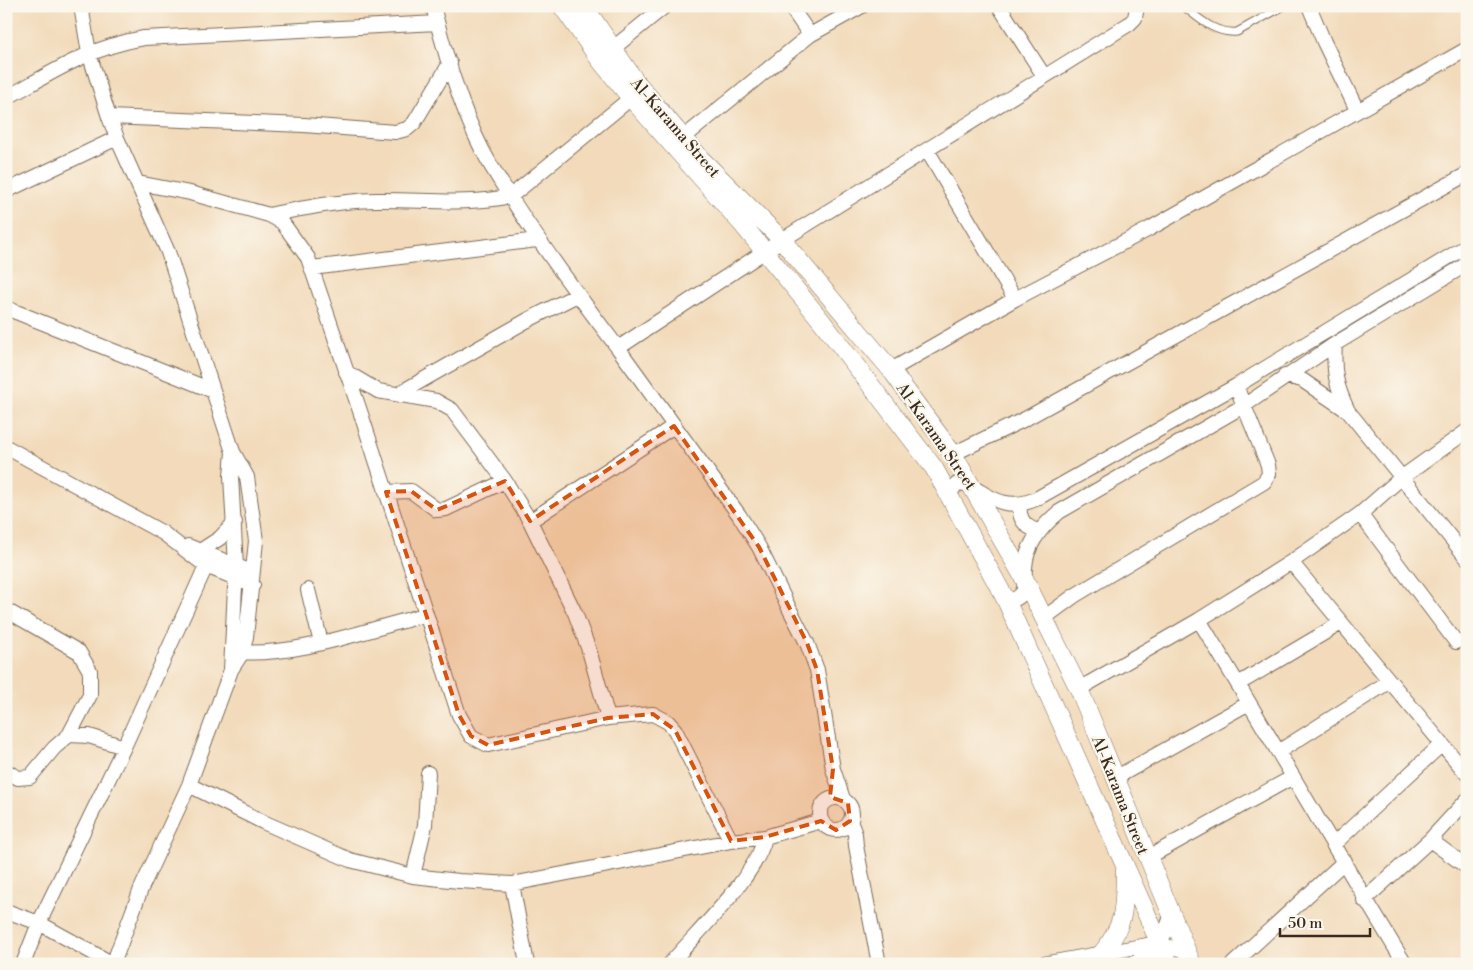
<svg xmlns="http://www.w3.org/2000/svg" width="1473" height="970" font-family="'Libre Bodoni',serif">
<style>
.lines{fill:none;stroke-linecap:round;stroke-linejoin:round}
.service-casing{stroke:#7b6855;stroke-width:9}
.minor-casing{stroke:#7b6855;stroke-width:16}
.tertiary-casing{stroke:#7b6855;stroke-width:19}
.service{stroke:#fff;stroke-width:7}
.minor{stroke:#fff;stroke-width:14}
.tertiary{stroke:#fff;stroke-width:18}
.marked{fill:#d7540e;fill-opacity:0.2;stroke:#d7540e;stroke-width:4;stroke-dasharray:10 6;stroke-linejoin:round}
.labels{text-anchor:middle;stroke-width:4.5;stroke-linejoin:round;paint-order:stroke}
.street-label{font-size:16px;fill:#3b2a1e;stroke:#fbf7ec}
</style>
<rect width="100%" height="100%" fill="#fbf7ec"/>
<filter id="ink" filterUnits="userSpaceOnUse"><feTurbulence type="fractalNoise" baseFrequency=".02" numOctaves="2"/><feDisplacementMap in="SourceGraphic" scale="10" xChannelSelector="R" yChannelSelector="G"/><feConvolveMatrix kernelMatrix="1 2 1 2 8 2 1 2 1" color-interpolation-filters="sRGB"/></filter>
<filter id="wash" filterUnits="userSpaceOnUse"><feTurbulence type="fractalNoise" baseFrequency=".0096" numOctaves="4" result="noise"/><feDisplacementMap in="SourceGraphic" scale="20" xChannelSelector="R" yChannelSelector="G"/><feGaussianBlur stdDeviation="1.12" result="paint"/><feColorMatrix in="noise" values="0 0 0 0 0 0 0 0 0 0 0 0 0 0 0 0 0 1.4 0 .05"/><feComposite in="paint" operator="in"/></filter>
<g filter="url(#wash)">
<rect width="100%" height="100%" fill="#f2daba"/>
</g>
<g filter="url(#ink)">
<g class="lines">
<g class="service-casing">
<path id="service" d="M 1183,6 C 1200,19 1215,34 1237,32 L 1284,6"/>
</g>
<g class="minor-casing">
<path id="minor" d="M 81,6 L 89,53 L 109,117 L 117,138 L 168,252 L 233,452 L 247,477 L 256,541 L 246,637 L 242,653 L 231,670 L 189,785 L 141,889 L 113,964
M 433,6 C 445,54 465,122 490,164 C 528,228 572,288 618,348
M 790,6 L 810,35
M 999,6 L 1044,76
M 1309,6 L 1324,42 L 1357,110
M 606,54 L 665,6
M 6,98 C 53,72 90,47 144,38 L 437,23
M 109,117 L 304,125 L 395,132 L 407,129 L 414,123 L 450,63
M 683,138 L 810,35 L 862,6
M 927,150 L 1015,299
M 138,183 L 190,193 L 269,215 L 282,222 L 308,258 L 360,411 L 459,715 L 471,736 L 488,745 L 608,718 L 640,715 L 653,714 L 668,722 L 675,730 L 731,841
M 6,191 L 117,138
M 269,215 C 304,208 339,201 375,200 C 421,199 466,206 511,196 L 631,98
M 312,268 L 537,240
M 6,308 L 211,390
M 1335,344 C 1333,372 1336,386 1348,411 L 1467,558
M 891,370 L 1015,299 L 1149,229 L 1467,49
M 346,372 L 378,391 L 436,401 L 452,410 L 505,481 L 530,521 L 575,613 L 589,650 L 608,718
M 1285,376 L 1302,380 L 1345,409
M 398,394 L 526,321 L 577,295
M 6,447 L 163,533 L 206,566 L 253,585
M 953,454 L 1025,419 L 1467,174
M 386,492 L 411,491 L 437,510 L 446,509 L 505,481
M 949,494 L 957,484 C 977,479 994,517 1036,499 L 1236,386 L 1467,246
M 1020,504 C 1018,518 1025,528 1039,531
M 1360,514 L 1456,642
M 530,521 L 674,426
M 188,546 L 244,569
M 200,551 L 220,538 L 235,522
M 1291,562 L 1467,774
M 308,590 L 321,643
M 1006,600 C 1013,601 1019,598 1023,592 C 1026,585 1024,575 1025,568 C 1026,544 1042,526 1059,512 L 1245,405 L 1335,344 L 1467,264
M 6,610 L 79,652 L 90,671 L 90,695 L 69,735
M 1044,618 L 1074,596 L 1264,482 L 1269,474 L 1268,465 L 1236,386
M 1199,620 C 1269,734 1335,850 1405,964
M 235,652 C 296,657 366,630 425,615
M 231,670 L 236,566 L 231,476 L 233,452
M 1238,684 L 1341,623
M 1079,689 L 1199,620 L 1291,562 L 1360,514 L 1401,478 L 1467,431
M 1278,752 L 1390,681
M 6,771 L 18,778 L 30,777 L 54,748 L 69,735 L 89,736 L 124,747
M 1115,778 L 1249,703
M 189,785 L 263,822 L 350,860 L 413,876 L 459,881 L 512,884 L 731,841 L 765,837 L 821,821
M820 814a16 16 0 1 1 32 0a16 16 0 1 1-32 0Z
M 843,799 L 833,769 L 817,670 L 807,643 L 790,610 L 759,547 L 739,515 L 618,348 L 782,240 L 1129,24 L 1135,18 L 1137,6
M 850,821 L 855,834 L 856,846 L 879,964
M 1430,840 L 1467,867
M 1334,844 L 1442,744
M 1147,858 L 1293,777
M 413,876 L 425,825 L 428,773
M 512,884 L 527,964
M 1364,900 L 1430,840 L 1467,800
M 6,911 L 39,923 L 113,964
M 23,964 L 39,923 L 124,747 L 206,566
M 670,964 C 697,932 757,876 765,837
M 1043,964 L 1153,944 L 1185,950
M 1132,964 L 1157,953 L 1171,917
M 1233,964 L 1345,861"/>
</g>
<g class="tertiary-casing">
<path id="tertiary" d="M 562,6 L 600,60 L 631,98 L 742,224 L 820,319 L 934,468 L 1006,600 L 1169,964
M 584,6 L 636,82 L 701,159 L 782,240 L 891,370 L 953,454 L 1025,580 L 1079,689 L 1192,964
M 1102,953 C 1126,924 1124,907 1125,870"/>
</g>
<use href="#service" class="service"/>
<use href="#minor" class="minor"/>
<use href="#tertiary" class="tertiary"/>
</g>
</g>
<path class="marked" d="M 674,426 L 759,547 L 807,643 L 817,670 L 833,769 L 830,797 L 848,803 L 850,821 L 836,830 L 821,821 L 765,837 L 731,841 L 675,730 L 653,714 L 608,718 L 488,745 L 471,736 L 459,715 L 386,492 L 411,491 L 437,510 L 505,481 L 530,521 Z"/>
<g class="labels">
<g class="street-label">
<text transform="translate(676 127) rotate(49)" y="6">Al-Karama Street</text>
<text transform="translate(937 436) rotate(55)" y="6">Al-Karama Street</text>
<text transform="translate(1121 795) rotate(68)" y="6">Al-Karama Street</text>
</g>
</g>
<rect width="1473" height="970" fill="none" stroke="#fbf7ec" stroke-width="25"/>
<path d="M1280 928v8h90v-8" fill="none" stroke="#3b2a1e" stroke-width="2.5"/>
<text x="1288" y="928" font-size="15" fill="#3b2a1e" stroke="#fbf7ec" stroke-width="4" paint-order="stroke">50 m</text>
</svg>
